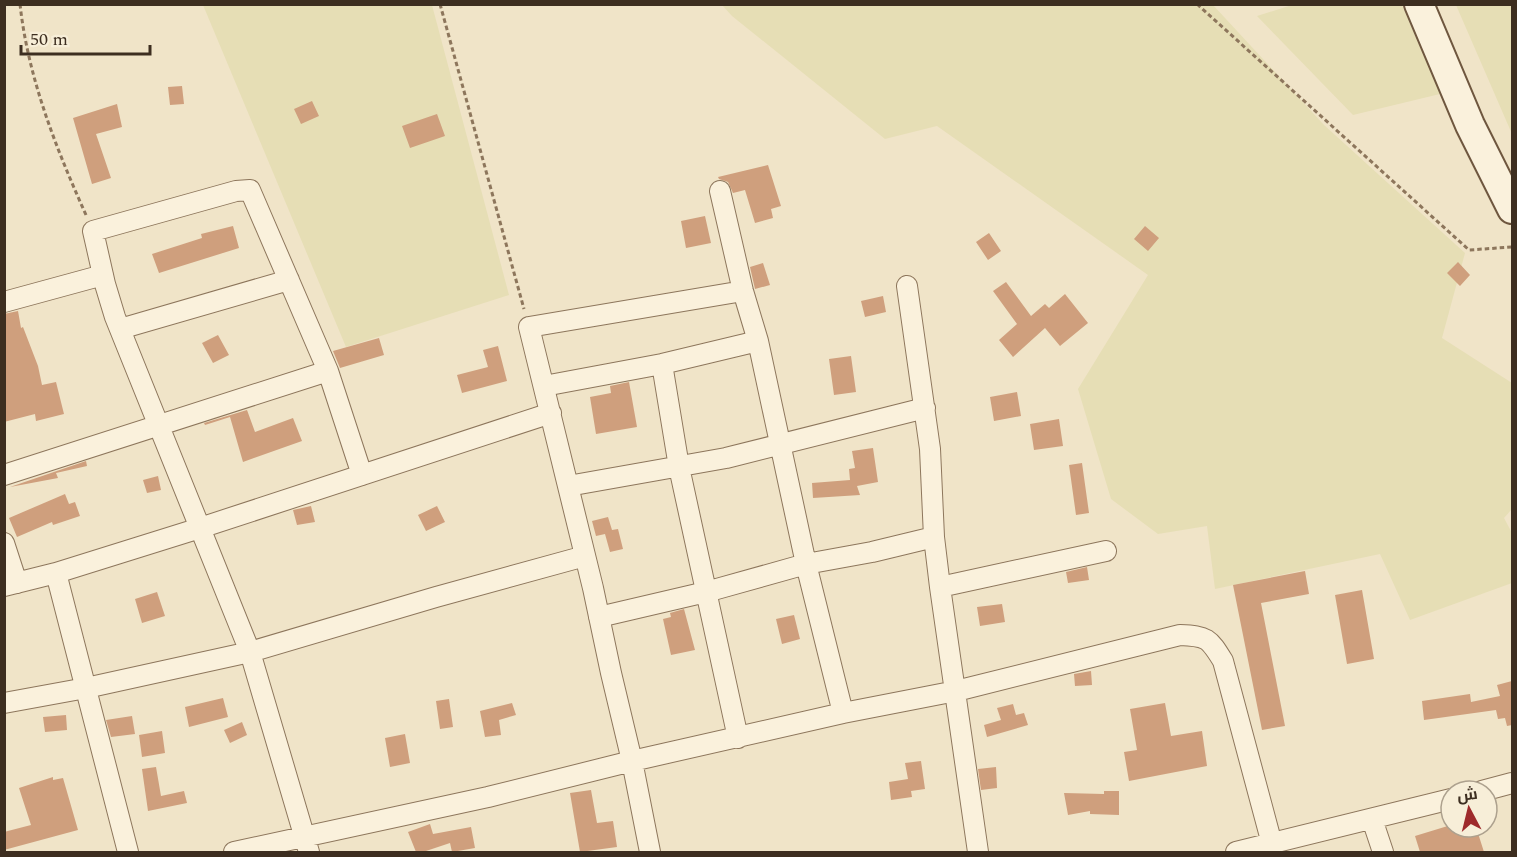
<svg xmlns="http://www.w3.org/2000/svg" width="1517" height="857" font-family="Spectral,Cairo,serif">
<style>
.farmland{fill:#e6deb5}
.building{fill:#cf9f7d}
.lines{fill:none;stroke-linecap:round;stroke-linejoin:round}
.street-casing{stroke:#8d765c;stroke-width:22}
.secondary-casing{stroke:#6f573f;stroke-width:32}
.path{stroke:#8d765c;stroke-width:3;stroke-dasharray:4.5 3;stroke-linecap:butt}
.street{stroke:#faf1dc;stroke-width:20}
.secondary{stroke:#faf1dc;stroke-width:28}
</style>
<rect width="100%" height="100%" fill="#f0e4c8"/>
<path class="farmland" d="M 203,5 L 432,5 L 509,295 L 346,347 Z
M 722,5 L 1213,5 L 1324,125 L 1465,253 L 1442,338 L 1512,383 L 1512,509 L 1504,518 L 1512,533 L 1512,583 L 1410,620 L 1380,554 L 1215,589 L 1207,526 L 1158,534 L 1111,499 L 1078,389 L 1148,275 L 937,126 L 885,139 L 732,16 Z
M 1292,5 L 1402,5 L 1440,94 L 1353,115 L 1257,16 Z
M 1456,5 L 1512,5 L 1512,134 Z"/>
<path class="building" d="M 182,86 L 184,104 L 170,105 L 168,87 Z
M 312,101 L 319,116 L 301,124 L 294,109 Z
M 117,104 L 122,127 L 96,134 L 111,178 L 92,184 L 73,118 Z
M 437,114 L 445,136 L 410,148 L 402,126 Z
M 768,165 L 781,206 L 771,209 L 773,218 L 755,223 L 745,190 L 733,193 L 728,182 L 719,179 L 718,177 Z
M 705,216 L 711,243 L 686,248 L 681,221 Z
M 233,226 L 239,248 L 159,273 L 152,254 L 202,238 L 201,234 Z
M 1145,226 L 1159,238 L 1148,251 L 1134,239 Z
M 989,233 L 1001,251 L 988,260 L 976,242 Z
M 1458,262 L 1470,275 L 1460,286 L 1447,273 Z
M 763,263 L 770,285 L 755,289 L 750,267 Z
M 1006,282 L 1031,316 L 1045,304 L 1049,308 L 1065,294 L 1088,323 L 1060,346 L 1045,328 L 1013,357 L 999,340 L 1017,324 L 993,291 Z
M 883,296 L 886,312 L 865,317 L 861,301 Z
M 18,311 L 21,328 L 23,327 L 38,366 L 42,385 L 56,382 L 64,414 L 36,421 L 35,414 L 4,422 L 4,314 Z
M 218,335 L 229,355 L 213,363 L 202,343 Z
M 379,338 L 384,355 L 340,368 L 333,351 Z
M 498,346 L 507,381 L 462,393 L 457,375 L 488,367 L 483,350 Z
M 851,356 L 856,392 L 834,395 L 829,359 Z
M 629,382 L 637,427 L 596,434 L 590,397 L 611,393 L 610,386 Z
M 1017,392 L 1021,416 L 994,421 L 990,397 Z
M 247,410 L 255,432 L 293,418 L 302,441 L 243,462 L 230,417 L 205,425 L 204,423 Z
M 1059,419 L 1063,446 L 1034,450 L 1030,424 Z
M 873,448 L 878,482 L 857,486 L 860,495 L 813,498 L 812,483 L 850,480 L 849,469 L 855,468 L 852,451 Z
M 86,461 L 87,466 L 56,473 L 58,478 L 10,487 Z
M 1082,463 L 1089,513 L 1076,515 L 1069,465 Z
M 158,476 L 161,490 L 147,493 L 143,480 Z
M 65,494 L 69,504 L 75,502 L 80,516 L 53,525 L 52,522 L 17,537 L 9,518 Z
M 311,506 L 315,522 L 297,525 L 293,510 Z
M 437,506 L 445,522 L 426,531 L 418,515 Z
M 608,517 L 612,530 L 618,529 L 623,549 L 610,552 L 605,534 L 596,536 L 592,521 Z
M 1087,567 L 1089,580 L 1068,583 L 1066,572 Z
M 1305,571 L 1309,594 L 1261,603 L 1285,726 L 1262,730 L 1233,585 Z
M 1362,590 L 1374,659 L 1347,664 L 1335,595 Z
M 157,592 L 165,616 L 142,623 L 135,599 Z
M 1002,604 L 1005,622 L 980,626 L 977,607 Z
M 684,609 L 695,650 L 671,655 L 663,619 L 671,617 L 670,613 Z
M 794,615 L 800,639 L 782,644 L 776,619 Z
M 1091,671 L 1092,685 L 1075,686 L 1074,674 Z
M 1512,681 L 1512,725 L 1507,726 L 1505,718 L 1498,719 L 1496,710 L 1424,720 L 1422,701 L 1470,694 L 1471,702 L 1500,696 L 1497,685 Z
M 223,698 L 228,717 L 189,727 L 185,707 Z
M 449,699 L 453,727 L 440,729 L 436,701 Z
M 512,703 L 516,715 L 499,720 L 501,735 L 485,737 L 480,711 Z
M 1165,703 L 1171,736 L 1202,731 L 1207,766 L 1129,781 L 1124,752 L 1137,750 L 1130,709 Z
M 1013,704 L 1016,715 L 1024,713 L 1028,725 L 987,737 L 984,725 L 1001,720 L 997,708 Z
M 66,715 L 67,730 L 45,732 L 43,717 Z
M 132,716 L 135,734 L 111,737 L 106,720 Z
M 242,722 L 247,735 L 230,743 L 224,730 Z
M 162,731 L 165,753 L 142,757 L 139,735 Z
M 405,734 L 410,763 L 390,767 L 385,738 Z
M 921,761 L 925,789 L 911,791 L 912,797 L 891,800 L 889,782 L 908,779 L 905,763 Z
M 156,767 L 161,796 L 184,791 L 187,803 L 148,811 L 142,769 Z
M 996,767 L 997,788 L 981,790 L 978,769 Z
M 53,777 L 53,780 L 63,778 L 78,830 L 4,850 L 4,832 L 31,825 L 19,788 Z
M 591,790 L 597,823 L 613,821 L 617,847 L 580,852 L 570,793 Z
M 1104,791 L 1119,791 L 1119,815 L 1090,814 L 1090,811 L 1068,815 L 1064,793 L 1104,794 Z
M 430,824 L 433,834 L 471,827 L 475,848 L 452,852 L 450,843 L 423,852 L 416,852 L 408,832 Z
M 1451,825 L 1451,827 L 1476,827 L 1484,852 L 1420,852 L 1415,836 Z"/>
<g class="lines">
<g class="street-casing">
<path id="street" d="M 720,191 L 743,291 L 758,341 L 806,564 L 843,713
M 907,286 L 930,449 L 934,537 L 940,587 L 978,852
M 4,302 L 103,275
M 120,329 L 289,280
M 662,364 L 679,467 L 738,738
M 544,386 L 662,364 L 758,341
M 4,475 L 328,371
M 568,486 L 726,458 L 925,408
M 4,543 L 17,583
M 56,573 L 128,852
M 4,586 L 56,573 L 200,528 L 551,413
M 940,587 L 1106,551
M 599,617 L 706,592 L 806,564 L 872,552 L 934,537
M 4,703 L 86,688 L 250,652 L 436,597 L 585,556
M 1482,791 L 1512,783
M 1372,819 L 1383,852
M 234,852 L 488,797 L 632,761 L 843,713 L 956,691 L 1180,635 C 1207,636 1209,638 1223,661 L 1272,844
M 309,852 L 250,652 L 115,317 L 105,284 L 93,231 L 236,191 L 250,190 L 328,371 L 362,475
M 650,852 L 632,761 L 611,673 L 593,588 L 529,327 L 743,291
M 1236,852 L 1451,799"/>
</g>
<g class="secondary-casing">
<path id="secondary" d="M 1419,4 L 1470,125 L 1512,209"/>
</g>
<path class="path" d="M 20,4 C 28,78 56,148 86,215
M 440,4 L 524,309
M 1197,4 L 1469,250 L 1512,247"/>
<use href="#street" class="street"/>
<use href="#secondary" class="secondary"/>
</g>
<rect width="1517" height="857" fill="none" stroke="#3d2e20" stroke-width="12"/>
<g transform="translate(1469 809) rotate(353)"><circle r="28" fill="#f7eed8" stroke="#ada18e" stroke-width="1.5"/>
<path d="M0-4.5L10 22L0 15L-10 22Z" fill="#9e2a2b"/>
<text y="-9" font-size="16" font-weight="bold" text-anchor="middle" fill="#3d2e20">ش</text>
</g>
<path d="M21 45v9h129v-9" fill="none" stroke="#3d2e20" stroke-width="3"/>
<text x="30" y="45" font-size="18" fill="#3d2e20" stroke="#f7eed8" stroke-width="4.5" paint-order="stroke">50 m</text>
</svg>
